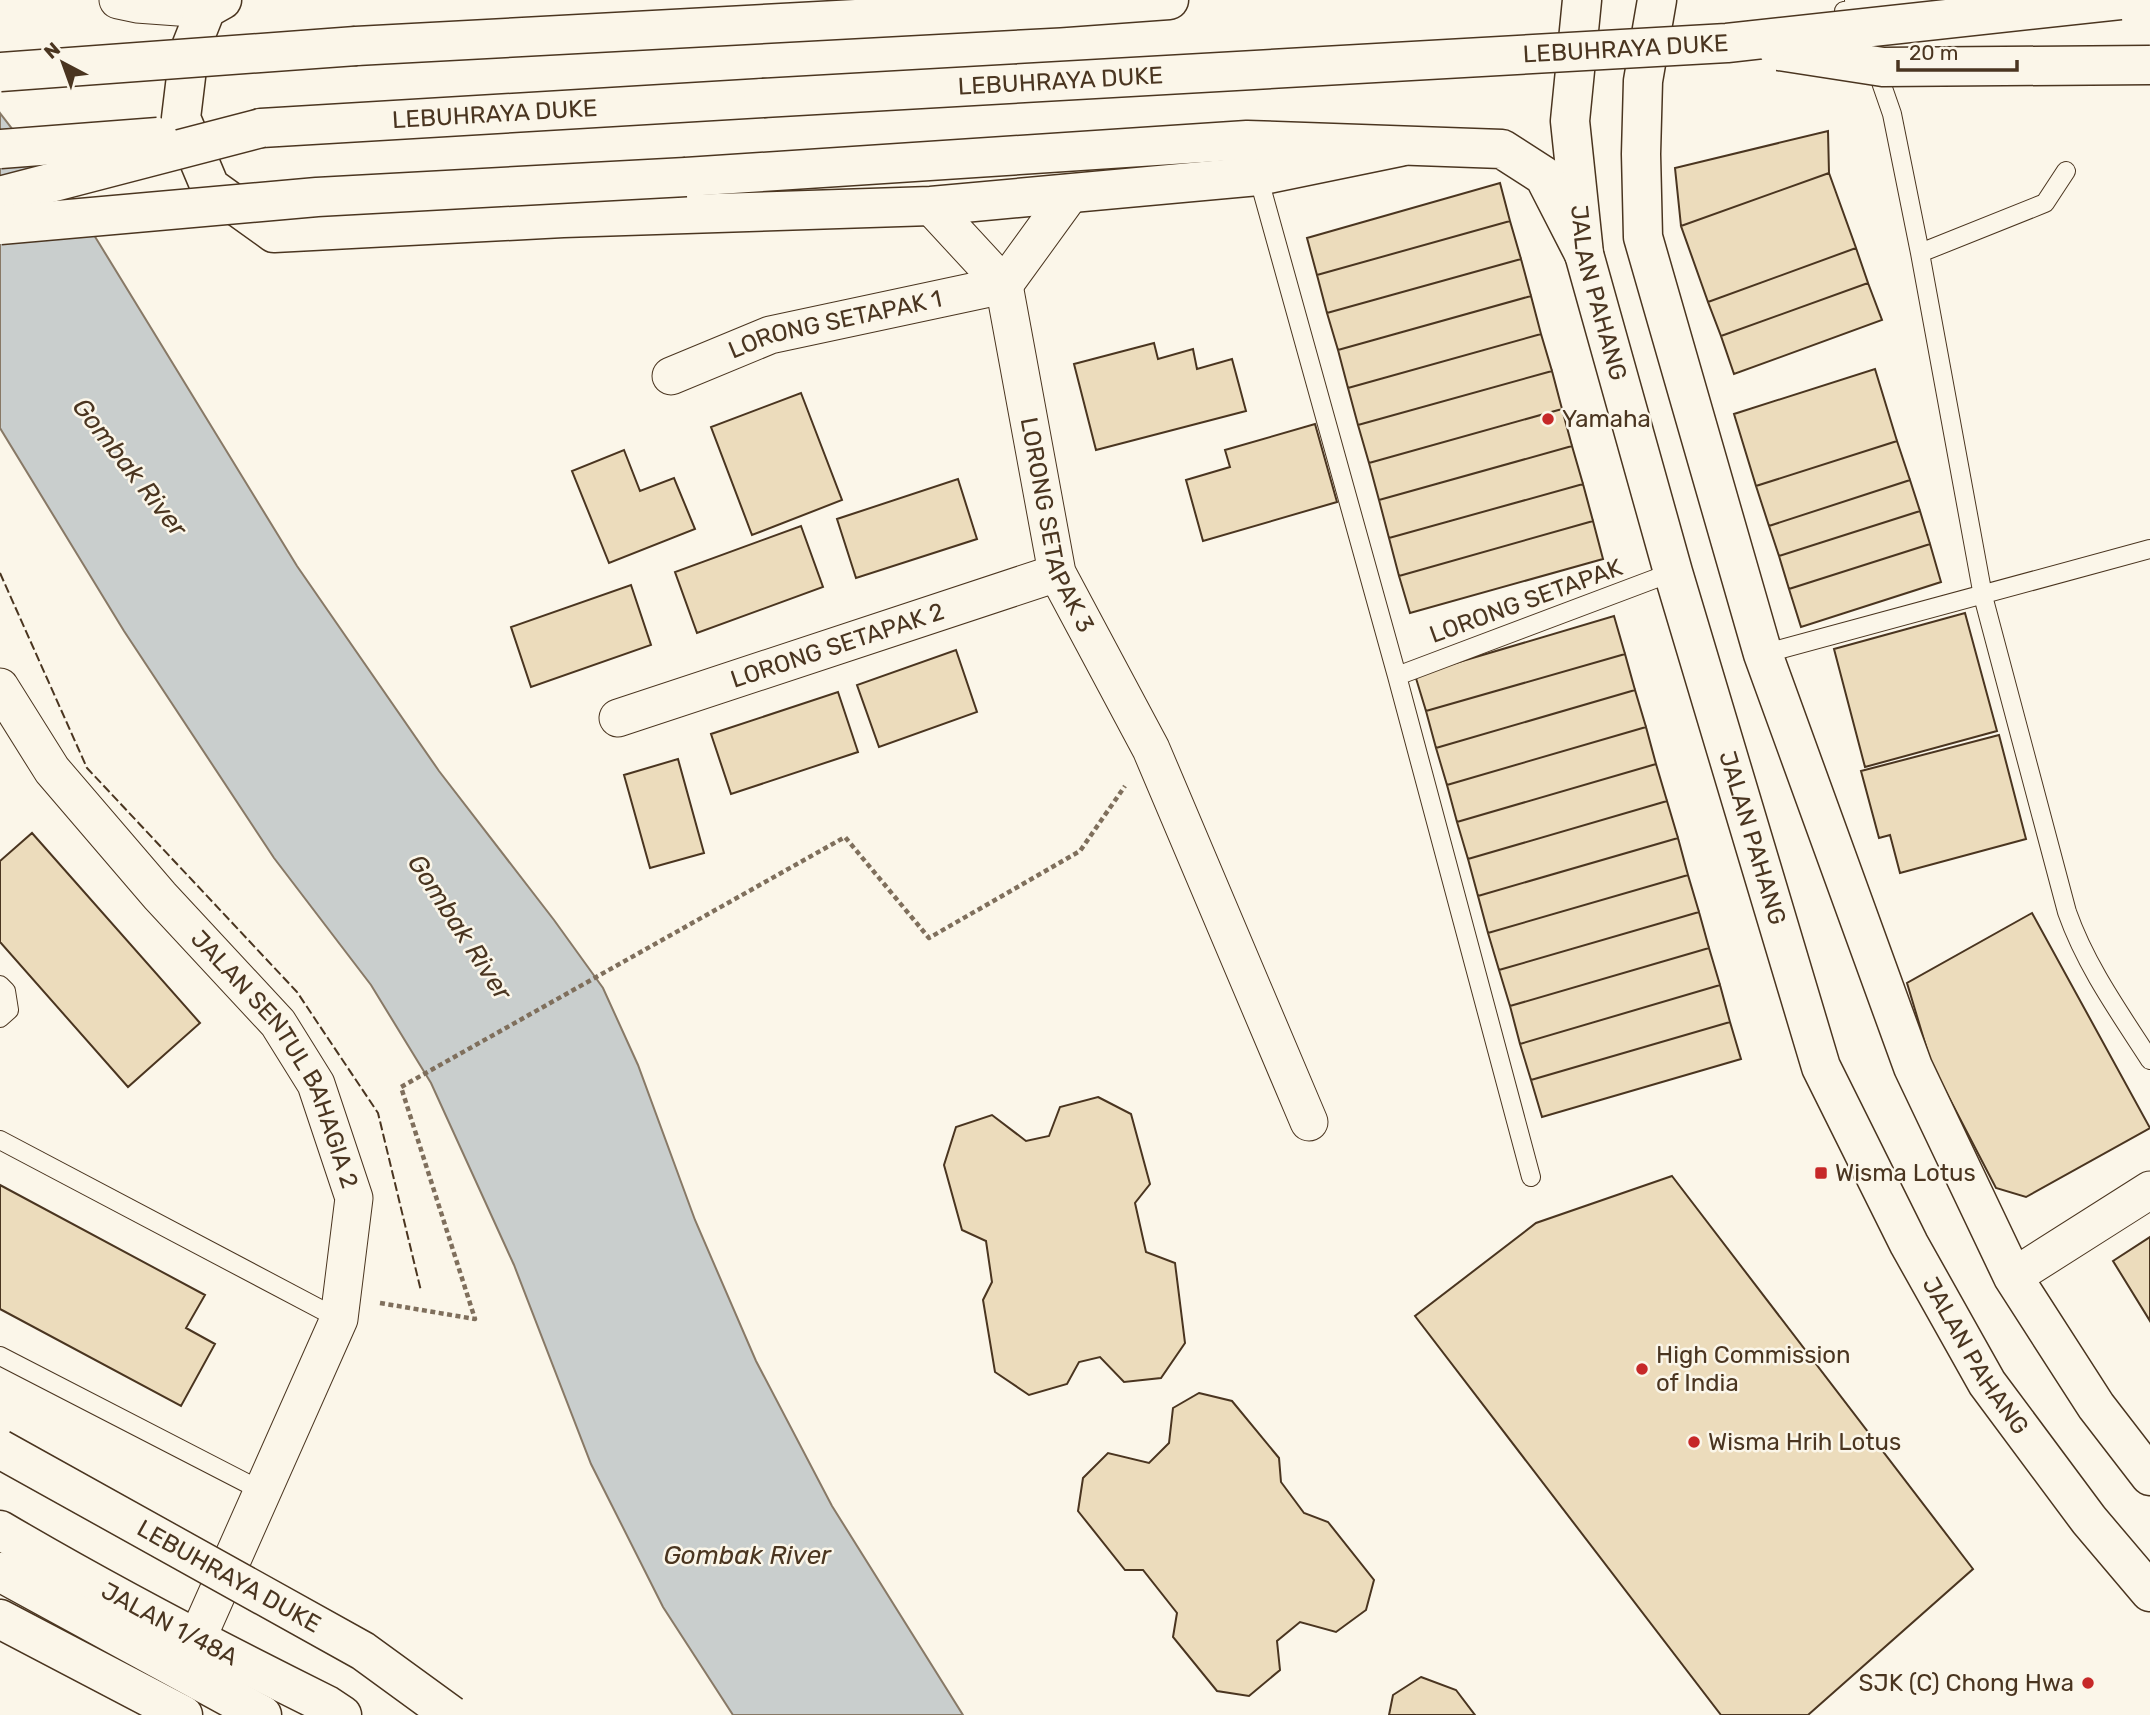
<svg xmlns="http://www.w3.org/2000/svg" width="2150" height="1715" font-family="Rubik,sans-serif">
<style>
.water{fill:#c9cecd;stroke:#887966;stroke-width:2}
.building{fill:#ecdcbc;stroke:#4a3520;stroke-width:2}
.lines{fill:none;stroke-linecap:round;stroke-linejoin:round}
.lane-casing{stroke:#4a3520;stroke-width:20}
.street-casing{stroke:#4a3520;stroke-width:39}
.secondary-casing{stroke:#4a3520;stroke-width:41}
.primary-casing{stroke:#4a3520;stroke-width:41}
.highway-casing{stroke:#4a3520;stroke-width:41}
.path{stroke:#7f6f5c;stroke-width:4.5;stroke-dasharray:5 3.5;stroke-linecap:butt}
.lane{stroke:#fbf6e9;stroke-width:18}
.street{stroke:#fbf6e9;stroke-width:37}
.secondary{stroke:#fbf6e9;stroke-width:38}
.primary{stroke:#fbf6e9;stroke-width:38}
.highway{stroke:#fbf6e9;stroke-width:38}
.highway-bridge-casing{stroke:#4a3520;stroke-width:41;stroke-linecap:butt}
.highway-bridge{stroke:#fbf6e9;stroke-width:38}
.fence{stroke:#4a3520;stroke-width:2;stroke-dasharray:9 3.5;stroke-linecap:butt}
.poi-dot{fill:#c62828;stroke:#fbf6e9;stroke-width:2.5}
.labels{text-anchor:middle;stroke-width:5;stroke-linejoin:round;paint-order:stroke}
.street-label{font-size:24px;fill:#4a3520;stroke:#fbf6e9}
.poi-label{font-size:24px;fill:#4a3520;stroke:#fbf6e9;text-anchor:start}
.water-label{font-size:26px;font-style:italic;fill:#4a3520;stroke:#fbf6e9}
</style>
<rect width="100%" height="100%" fill="#fbf6e9"/>
<path class="water" d="M 0,113 L 94,235 L 297,566 L 439,771 L 554,920 L 603,988 L 638,1065 L 695,1220 L 756,1361 L 832,1506 L 963,1715 L 733,1715 L 663,1607 L 591,1464 L 514,1265 L 431,1083 L 371,985 L 274,858 L 124,631 L 0,428 Z"/>
<path class="building" d="M 1828,131 L 1829,173 L 1681,226 L 1675,168 Z
M 1829,173 L 1856,248 L 1708,302 L 1681,226 Z
M 1500,183 L 1510,221 L 1317,275 L 1307,238 Z
M 1510,221 L 1521,259 L 1327,313 L 1317,275 Z
M 1856,248 L 1868,283 L 1721,336 L 1708,302 Z
M 1521,259 L 1531,296 L 1338,350 L 1327,313 Z
M 1868,283 L 1882,320 L 1734,374 L 1721,336 Z
M 1531,296 L 1541,334 L 1348,388 L 1338,350 Z
M 1541,334 L 1552,371 L 1358,425 L 1348,388 Z
M 1154,343 L 1158,359 L 1193,349 L 1197,369 L 1232,359 L 1246,411 L 1096,450 L 1074,364 Z
M 1875,369 L 1897,441 L 1756,486 L 1734,414 Z
M 1552,371 L 1562,409 L 1369,463 L 1358,425 Z
M 801,393 L 842,500 L 752,535 L 711,427 Z
M 1562,409 L 1572,446 L 1379,500 L 1369,463 Z
M 1315,424 L 1337,502 L 1203,541 L 1186,480 L 1230,467 L 1225,450 Z
M 1897,441 L 1910,480 L 1769,526 L 1756,486 Z
M 1572,446 L 1583,484 L 1389,538 L 1379,500 Z
M 624,450 L 640,491 L 674,478 L 695,529 L 609,563 L 572,471 Z
M 958,479 L 977,539 L 856,578 L 837,519 Z
M 1910,480 L 1920,511 L 1779,556 L 1769,526 Z
M 1583,484 L 1593,521 L 1399,576 L 1389,538 Z
M 1920,511 L 1930,544 L 1789,589 L 1779,556 Z
M 1593,521 L 1603,559 L 1410,613 L 1399,576 Z
M 801,526 L 823,587 L 697,633 L 675,572 Z
M 1930,544 L 1941,582 L 1801,627 L 1789,589 Z
M 631,585 L 651,645 L 531,687 L 511,627 Z
M 1965,613 L 1997,731 L 1865,767 L 1834,649 Z
M 1614,616 L 1625,654 L 1426,711 L 1415,675 Z
M 956,650 L 977,712 L 879,747 L 857,685 Z
M 1625,654 L 1635,690 L 1436,748 L 1426,711 Z
M 1635,690 L 1646,727 L 1447,785 L 1436,748 Z
M 838,692 L 858,752 L 731,794 L 711,734 Z
M 1646,727 L 1656,764 L 1457,822 L 1447,785 Z
M 1999,735 L 2026,839 L 1900,873 L 1890,835 L 1879,838 L 1861,771 Z
M 678,759 L 704,853 L 650,868 L 624,775 Z
M 1656,764 L 1667,801 L 1468,859 L 1457,822 Z
M 1667,801 L 1678,838 L 1478,896 L 1468,859 Z
M 32,833 L 200,1023 L 128,1087 L 0,942 L 0,861 Z
M 1678,838 L 1688,875 L 1488,933 L 1478,896 Z
M 1688,875 L 1699,912 L 1499,970 L 1488,933 Z
M 1699,912 L 1709,948 L 1510,1006 L 1499,970 Z
M 2032,913 L 2150,1128 L 2026,1197 L 1996,1188 L 1931,1063 L 1907,983 Z
M 1709,948 L 1720,985 L 1520,1044 L 1510,1006 Z
M 1720,985 L 1730,1022 L 1531,1080 L 1520,1044 Z
M 1730,1022 L 1741,1059 L 1542,1117 L 1531,1080 Z
M 1098,1097 L 1131,1114 L 1150,1184 L 1135,1203 L 1146,1252 L 1175,1263 L 1185,1343 L 1161,1378 L 1124,1382 L 1100,1357 L 1079,1362 L 1067,1384 L 1029,1395 L 995,1372 L 983,1300 L 992,1282 L 986,1241 L 962,1230 L 944,1165 L 956,1127 L 992,1115 L 1026,1141 L 1049,1136 L 1060,1107 Z
M 1672,1176 L 1973,1569 L 1808,1715 L 1721,1715 L 1415,1316 L 1536,1223 Z
M 0,1185 L 205,1295 L 186,1328 L 215,1344 L 181,1406 L 0,1309 Z
M 2150,1237 L 2150,1321 L 2113,1261 Z
M 1199,1393 L 1232,1401 L 1279,1458 L 1281,1482 L 1304,1513 L 1328,1522 L 1374,1580 L 1366,1610 L 1336,1632 L 1300,1622 L 1277,1641 L 1280,1670 L 1249,1696 L 1217,1691 L 1173,1637 L 1177,1613 L 1143,1570 L 1125,1570 L 1078,1511 L 1083,1478 L 1108,1453 L 1149,1463 L 1169,1443 L 1173,1408 Z
M 1421,1677 L 1456,1690 L 1475,1715 L 1389,1715 L 1393,1695 Z"/>
<g class="lines">
<g class="lane-casing">
<path id="lane" d="M 1854,0 L 1863,32
M 1844,11 L 1931,0
M 1875,65 L 1892,114 L 1920,253 L 1983,596 L 2067,912 C 2086,966 2119,1012 2150,1060
M 1258,176 L 1397,676 L 1531,1177
M 1920,253 L 2045,203 L 2066,171
M 1763,654 L 2150,549
M 1397,676 L 1673,572
M 0,985 L 6,991 L 9,1010 L 0,1018
M 0,1140 L 339,1319
M 0,1356 L 264,1492"/>
</g>
<g class="street-casing">
<g id="street">
<path d="M 118,0 L 137,4 L 206,9"/>
<path id="s1" d="M 931,206 L 1004,285 L 1057,573 L 1151,749 L 1309,1122"/>
<path d="M 1004,285 L 1070,194"/>
<path id="s2" d="M 671,376 L 770,335 L 1004,285"/>
<path id="s3" d="M 0,687 L 52,770 L 160,896 L 278,1023 L 316,1084 L 354,1198 L 339,1319 L 196,1641"/>
<path id="s4" d="M 618,718 L 1057,573"/>
<path d="M 2013,1277 L 2150,1190"/>
</g>
</g>
<g class="secondary-casing">
<g id="secondary">
<path id="s5" d="M 0,1530 C 107,1593 216,1650 327,1705 L 342,1715"/>
<path d="M 0,1619 L 183,1715"/>
</g>
</g>
<g class="primary-casing">
<g id="primary">
<path id="s6" d="M 1582,0 L 1570,121 L 1584,254 L 1673,572 L 1821,1067 L 1909,1244 L 1987,1383 L 2089,1520 L 2150,1592"/>
<path d="M 1657,0 L 1643,81 L 1641,154 L 1643,237 L 1763,654 L 1913,1067 L 2013,1277 L 2096,1406 L 2150,1476"/>
</g>
</g>
<g class="highway-casing">
<g id="highway">
<path d="M 222,0 L 206,9 L 189,52 L 181,118 L 210,187 L 274,233 L 563,218 L 931,206 L 1258,176 L 1400,147"/>
<path d="M 356,46 L 1059,8 L 1169,0"/>
<path id="s7" d="M 261,128 L 763,98"/>
<path d="M 686,177 L 1247,140 L 1502,149 L 1544,176 L 1584,254"/>
<path d="M 0,1572 L 262,1715"/>
</g>
</g>
<path class="path" d="M 380,1303 L 475,1319 L 401,1087 L 845,837 L 929,938 L 1080,851 L 1125,786"/>
<use href="#lane" class="lane"/>
<use href="#street" class="street"/>
<use href="#secondary" class="secondary"/>
<use href="#primary" class="primary"/>
<use href="#highway" class="highway"/>
<g class="highway-bridge-casing">
<g id="highway-bridge">
<path d="M 1779,51 L 1883,67 L 2150,65"/>
<path d="M 0,72 L 356,46"/>
<path id="s8" d="M 763,98 L 1727,43 L 2120,0"/>
<path d="M 0,149 L 158,137"/>
<path d="M 0,196 L 261,128"/>
<path d="M 0,225 L 317,197 L 686,177"/>
<path id="s9" d="M 0,1449 L 363,1651 L 451,1715"/>
</g>
</g>
<use href="#highway-bridge" class="highway-bridge"/>
<path class="fence" d="M 0,573 L 87,768 L 297,992 L 378,1113 L 421,1291"/>
</g>
<g class="poi-dot">
<circle cx="1548" cy="419" r="7"/>
<rect x="1814" y="1166" width="14" height="14" rx="3.5"/>
<circle cx="1642" cy="1369" r="7"/>
<circle cx="1694" cy="1442" r="7"/>
<circle cx="2088" cy="1683" r="7"/>
</g>
<g class="labels">
<g class="street-label">
<text dy="8" stroke="none"><textPath href="#s8" startOffset="864">LEBUHRAYA DUKE</textPath></text>
<text dy="8" stroke="none"><textPath href="#s8" startOffset="298">LEBUHRAYA DUKE</textPath></text>
<text dy="8" stroke="none"><textPath href="#s7" startOffset="234">LEBUHRAYA DUKE</textPath></text>
<text dy="8" stroke="none"><textPath href="#s6" startOffset="296">JALAN PAHANG</textPath></text>
<text dy="8" stroke="none"><textPath href="#s2" startOffset="173">LORONG SETAPAK 1</textPath></text>
<text dy="8" stroke="none"><textPath href="#s1" startOffset="354">LORONG SETAPAK 3</textPath></text>
<text transform="translate(1526 601) rotate(-20)" y="8">LORONG SETAPAK</text>
<text dy="8" stroke="none"><textPath href="#s4" startOffset="231">LORONG SETAPAK 2</textPath></text>
<text dy="8" stroke="none"><textPath href="#s6" startOffset="863">JALAN PAHANG</textPath></text>
<text dy="8" stroke="none"><textPath href="#s3" startOffset="467">JALAN SENTUL BAHAGIA 2</textPath></text>
<text dy="8" stroke="none"><textPath href="#s6" startOffset="1430">JALAN PAHANG</textPath></text>
<text dy="8" stroke="none"><textPath href="#s9" startOffset="262">LEBUHRAYA DUKE</textPath></text>
<text dy="8" stroke="none"><textPath href="#s5" startOffset="194">JALAN 1/48A</textPath></text>
</g>
<g class="poi-label">
<text x="1562" y="427">Yamaha</text>
<text x="1835" y="1181">Wisma Lotus</text>
<text x="1656" y="1363">High Commission<tspan x="1656" dy="28">of India</tspan></text>
<text x="1708" y="1450">Wisma Hrih Lotus</text>
<text x="2074" y="1691" text-anchor="end">SJK (C) Chong Hwa</text>
</g>
<g class="water-label">
<text transform="translate(130 467) rotate(52)" y="9">Gombak River</text>
<text transform="translate(460 927) rotate(57)" y="9">Gombak River</text>
<text x="747" y="1564">Gombak River</text>
</g>
</g>
<g transform="translate(63 63) rotate(319)" stroke="#fbf6e9" stroke-width="5" paint-order="stroke">
<path d="M0-5L12 26L0 18L-12 26Z" fill="#4a3520"/>
<text y="-10" font-size="19" font-weight="bold" text-anchor="middle" fill="#4a3520">N</text>
</g>
<path d="M1898 60v10h119v-10" fill="none" stroke="#4a3520" stroke-width="3.5"/>
<text x="1909" y="60" font-size="21" fill="#4a3520" stroke="#fbf6e9" stroke-width="5" paint-order="stroke">20 m</text>
</svg>
